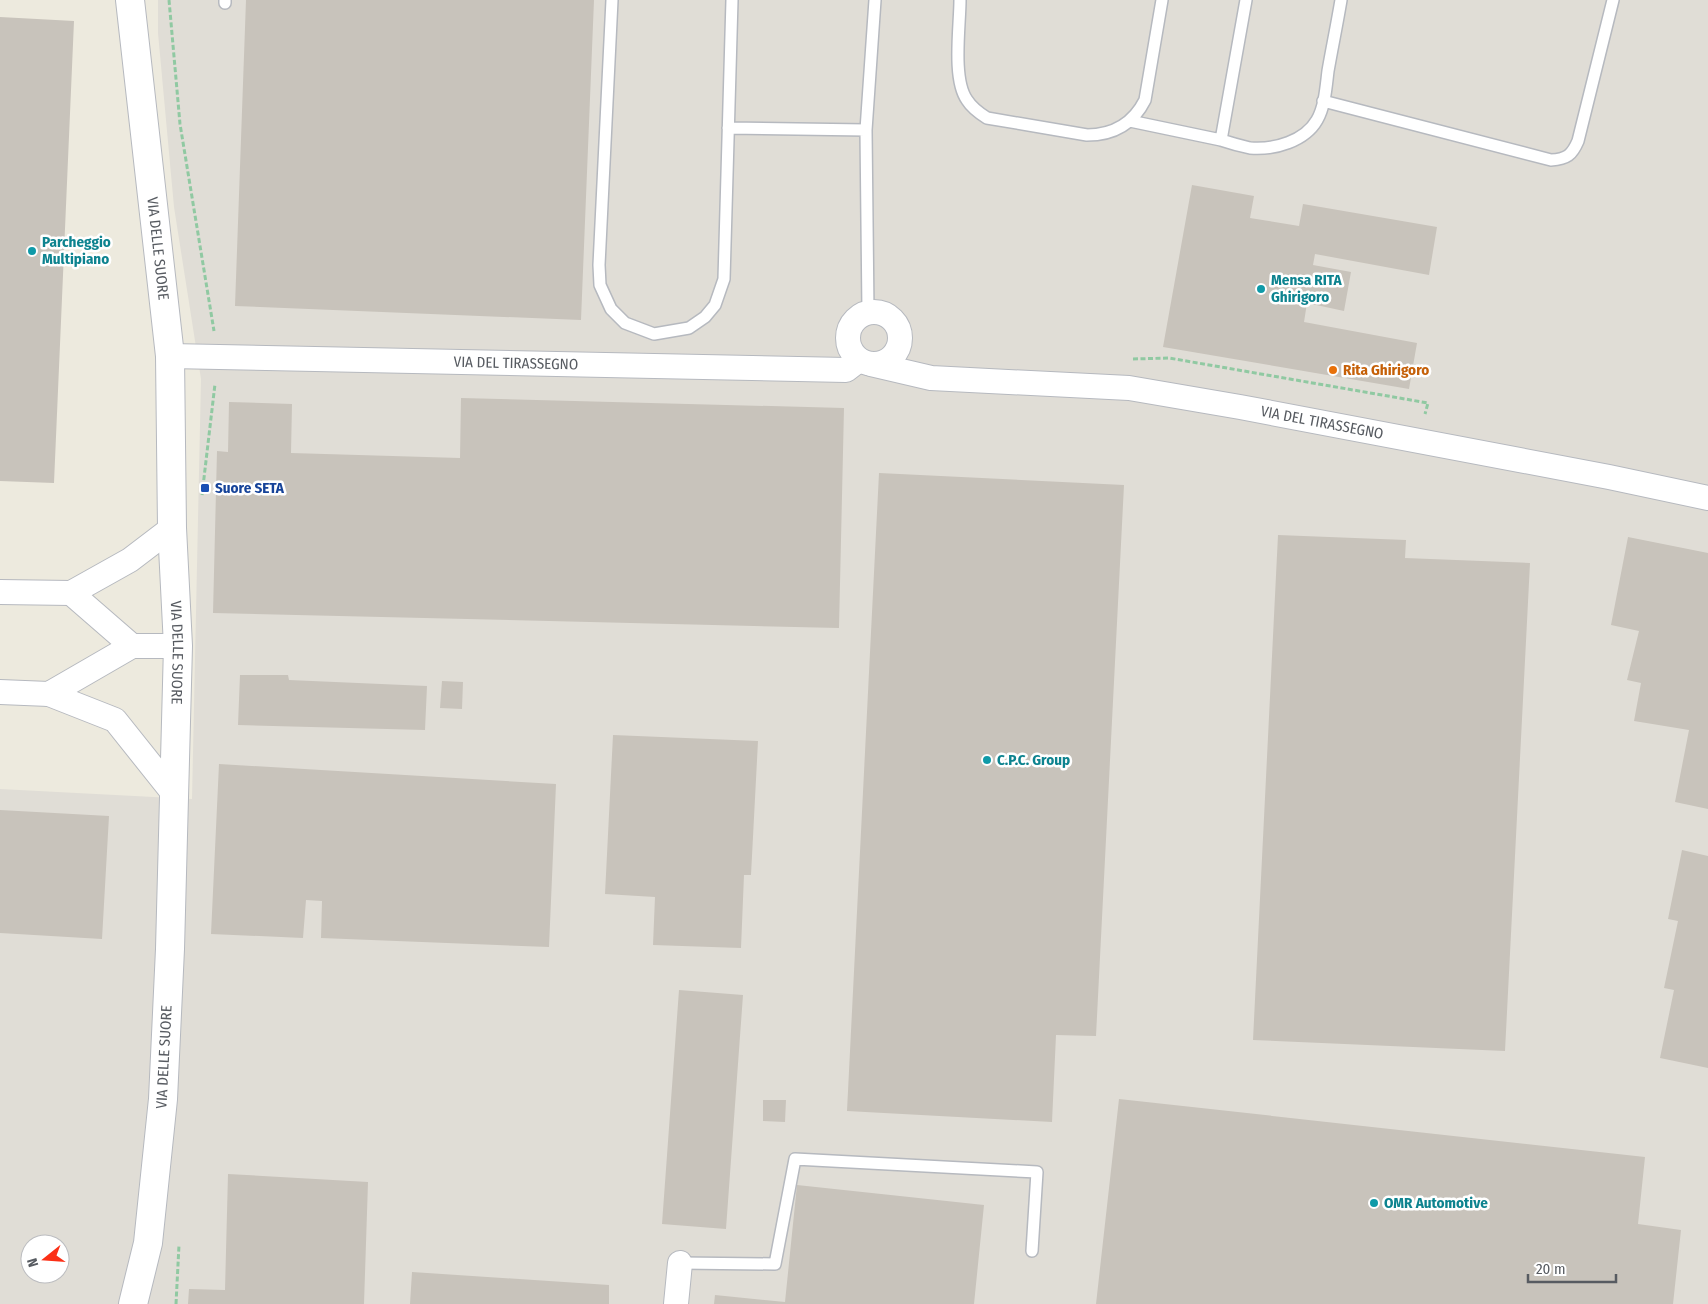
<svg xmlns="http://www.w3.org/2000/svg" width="1708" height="1304" font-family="'Fira Sans Condensed',sans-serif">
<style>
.industrial{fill:#e0ddd6;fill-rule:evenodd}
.building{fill:#c8c3bb}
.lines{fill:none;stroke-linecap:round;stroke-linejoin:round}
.service-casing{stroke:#b6b9bf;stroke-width:14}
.minor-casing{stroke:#b6b9bf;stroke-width:26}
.tertiary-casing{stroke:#b6b9bf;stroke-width:30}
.path{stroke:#90c9a2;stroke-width:3;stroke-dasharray:5 2.5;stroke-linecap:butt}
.service{stroke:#fff;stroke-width:11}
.minor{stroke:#fff;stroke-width:24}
.tertiary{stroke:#fff;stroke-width:28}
.culture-dot{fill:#0f9aa8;stroke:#fff;stroke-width:2}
.food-dot{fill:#e8710a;stroke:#fff;stroke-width:2}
.transit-dot{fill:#1a4fb4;stroke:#fff;stroke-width:2}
.labels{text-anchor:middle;stroke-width:5;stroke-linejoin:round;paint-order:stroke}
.culture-label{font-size:15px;font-weight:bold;fill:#0d838f;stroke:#fff;text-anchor:start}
.street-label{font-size:15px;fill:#575b61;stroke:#fff}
.food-label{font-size:15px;font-weight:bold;fill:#c56008;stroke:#fff;text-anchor:start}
.transit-label{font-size:15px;font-weight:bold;fill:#164399;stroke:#fff;text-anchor:start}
</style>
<rect width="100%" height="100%" fill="#edeade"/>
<path class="industrial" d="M 158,0 L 1708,0 L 1708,1304 L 0,1304 L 0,789 L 192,799 L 201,379 L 174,207 L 158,33 ZM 30,1244 L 60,1244 L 60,1274 L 30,1274 Z"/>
<path class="building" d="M 246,0 L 594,0 L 581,320 L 235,306 Z
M 0,17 L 74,21 L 54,483 L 0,481 Z
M 1192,185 L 1254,196 L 1250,218 L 1299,226 L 1303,204 L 1437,227 L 1429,275 L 1315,254 L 1313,265 L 1351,272 L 1344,311 L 1307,303 L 1304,322 L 1417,343 L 1409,389 L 1163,347 Z
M 461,398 L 844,408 L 839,628 L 213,613 L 217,451 L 228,452 L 229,402 L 292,404 L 291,453 L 460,458 Z
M 879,473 L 1124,485 L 1096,1036 L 1056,1035 L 1052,1122 L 847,1111 Z
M 1278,535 L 1406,540 L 1405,558 L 1530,563 L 1505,1051 L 1253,1040 Z
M 1628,537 L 1708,553 L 1708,809 L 1675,802 L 1689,730 L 1634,721 L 1641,683 L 1627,680 L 1639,631 L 1611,625 Z
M 240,675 L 288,675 L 289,680 L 427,686 L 425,730 L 238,725 Z
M 442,681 L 463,682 L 462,709 L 440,708 Z
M 613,735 L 758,741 L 751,875 L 744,875 L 741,948 L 653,945 L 655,897 L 605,894 Z
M 219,764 L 556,784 L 549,947 L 321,938 L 322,901 L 306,900 L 303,938 L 211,934 Z
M 0,810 L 109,816 L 102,939 L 0,933 Z
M 1682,850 L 1708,856 L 1708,1068 L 1660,1058 L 1674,990 L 1664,988 L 1678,921 L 1668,919 Z
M 679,990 L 743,995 L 726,1229 L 662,1224 Z
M 1119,1099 L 1645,1157 L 1638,1224 L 1681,1230 L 1673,1304 L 1096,1304 Z
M 763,1100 L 786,1100 L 785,1122 L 763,1121 Z
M 228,1174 L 368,1182 L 364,1304 L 188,1304 L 189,1289 L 225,1290 Z
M 797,1185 L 984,1205 L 974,1304 L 714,1304 L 715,1295 L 785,1302 Z
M 412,1272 L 609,1285 L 609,1304 L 410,1304 Z"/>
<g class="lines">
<g class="service-casing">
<path id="service" d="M 612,0 L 599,265 L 600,285 L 611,309 L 625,323 L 654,334 L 689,328 L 705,317 L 715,305 L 724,279 L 732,0
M 960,0 C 960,26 952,79 967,100 C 972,108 979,113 987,118 L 1087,135 C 1113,135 1133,124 1145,100 L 1162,0
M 1246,0 L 1221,140 C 1230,143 1241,146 1250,148 C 1275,150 1305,141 1317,120 C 1325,106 1326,87 1328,71 C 1332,48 1337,24 1341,0
M 225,3 L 225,0
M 1323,101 L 1551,160 C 1567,159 1572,155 1578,141 L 1613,0
M 1130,121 L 1221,140
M 728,128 L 866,130
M 868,312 L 866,130 L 875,0
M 680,1263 L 775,1264 L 795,1159 L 1037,1172 L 1032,1251"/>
</g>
<g class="minor-casing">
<g id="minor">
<circle cx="874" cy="338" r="26"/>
<path id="s1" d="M 170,356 L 846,370 L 859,360"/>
<path id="s2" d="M 871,364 L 931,378 L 1129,388 L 1240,407 L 1609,477 L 1708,498"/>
<path d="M 0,592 L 71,593 L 130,560 L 172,528"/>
<path d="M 71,593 L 132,646"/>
<path d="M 0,692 L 49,694 L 132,646 L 178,646"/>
<path d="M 49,694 L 115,720 L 174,794"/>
<path d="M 676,1304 L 680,1263"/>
</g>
</g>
<g class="tertiary-casing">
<g id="tertiary">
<path id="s3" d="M 130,0 L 170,356 L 172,528 L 178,646 L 170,949 L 163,1099 L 148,1243 L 133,1304"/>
</g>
</g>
<path class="path" d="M 169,0 L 180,124 L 214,331
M 1133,359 L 1169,358 L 1428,403 L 1425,414
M 202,495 L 215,384
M 176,1304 L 179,1245"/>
<use href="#service" class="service"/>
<use href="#minor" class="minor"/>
<use href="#tertiary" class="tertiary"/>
</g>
<g class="culture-dot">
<circle cx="32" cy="251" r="5"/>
<circle cx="1261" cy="289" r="5"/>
<circle cx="987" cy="760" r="5"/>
<circle cx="1374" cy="1203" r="5"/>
</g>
<circle class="food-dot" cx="1333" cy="370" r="5"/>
<rect class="transit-dot" x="200" y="483" width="10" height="10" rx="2.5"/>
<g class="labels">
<g class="culture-label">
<text x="42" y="247">Parcheggio<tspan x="42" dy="17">Multipiano</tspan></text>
<text x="1271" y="285">Mensa RITA<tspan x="1271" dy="17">Ghirigoro</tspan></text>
<text x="997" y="765">C.P.C. Group</text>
<text x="1384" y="1208">OMR Automotive</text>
</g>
<g class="street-label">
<text dy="5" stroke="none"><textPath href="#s3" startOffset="250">VIA DELLE SUORE</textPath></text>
<text dy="5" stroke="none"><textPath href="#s1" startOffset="346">VIA DEL TIRASSEGNO</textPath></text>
<text dy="5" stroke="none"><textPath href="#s2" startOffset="456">VIA DEL TIRASSEGNO</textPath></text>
<text dy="5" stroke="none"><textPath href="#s3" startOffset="655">VIA DELLE SUORE</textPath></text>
<text transform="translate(164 1057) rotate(-87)" y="5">VIA DELLE SUORE</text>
</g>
<g class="food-label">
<text x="1343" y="375">Rita Ghirigoro</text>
</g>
<g class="transit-label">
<text x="215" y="493">Suore SETA</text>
</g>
</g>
<g transform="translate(45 1259) rotate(253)"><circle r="24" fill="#ffffff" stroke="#bcbdc0"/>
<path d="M0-4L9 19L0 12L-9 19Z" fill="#fb2f16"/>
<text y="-8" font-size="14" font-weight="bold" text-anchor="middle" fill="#575b61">N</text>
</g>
<path d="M1528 1274v8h88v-8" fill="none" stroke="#575b61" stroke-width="2.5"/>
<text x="1536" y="1274" font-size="15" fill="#575b61" stroke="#ffffff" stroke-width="4" paint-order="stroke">20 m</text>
</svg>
